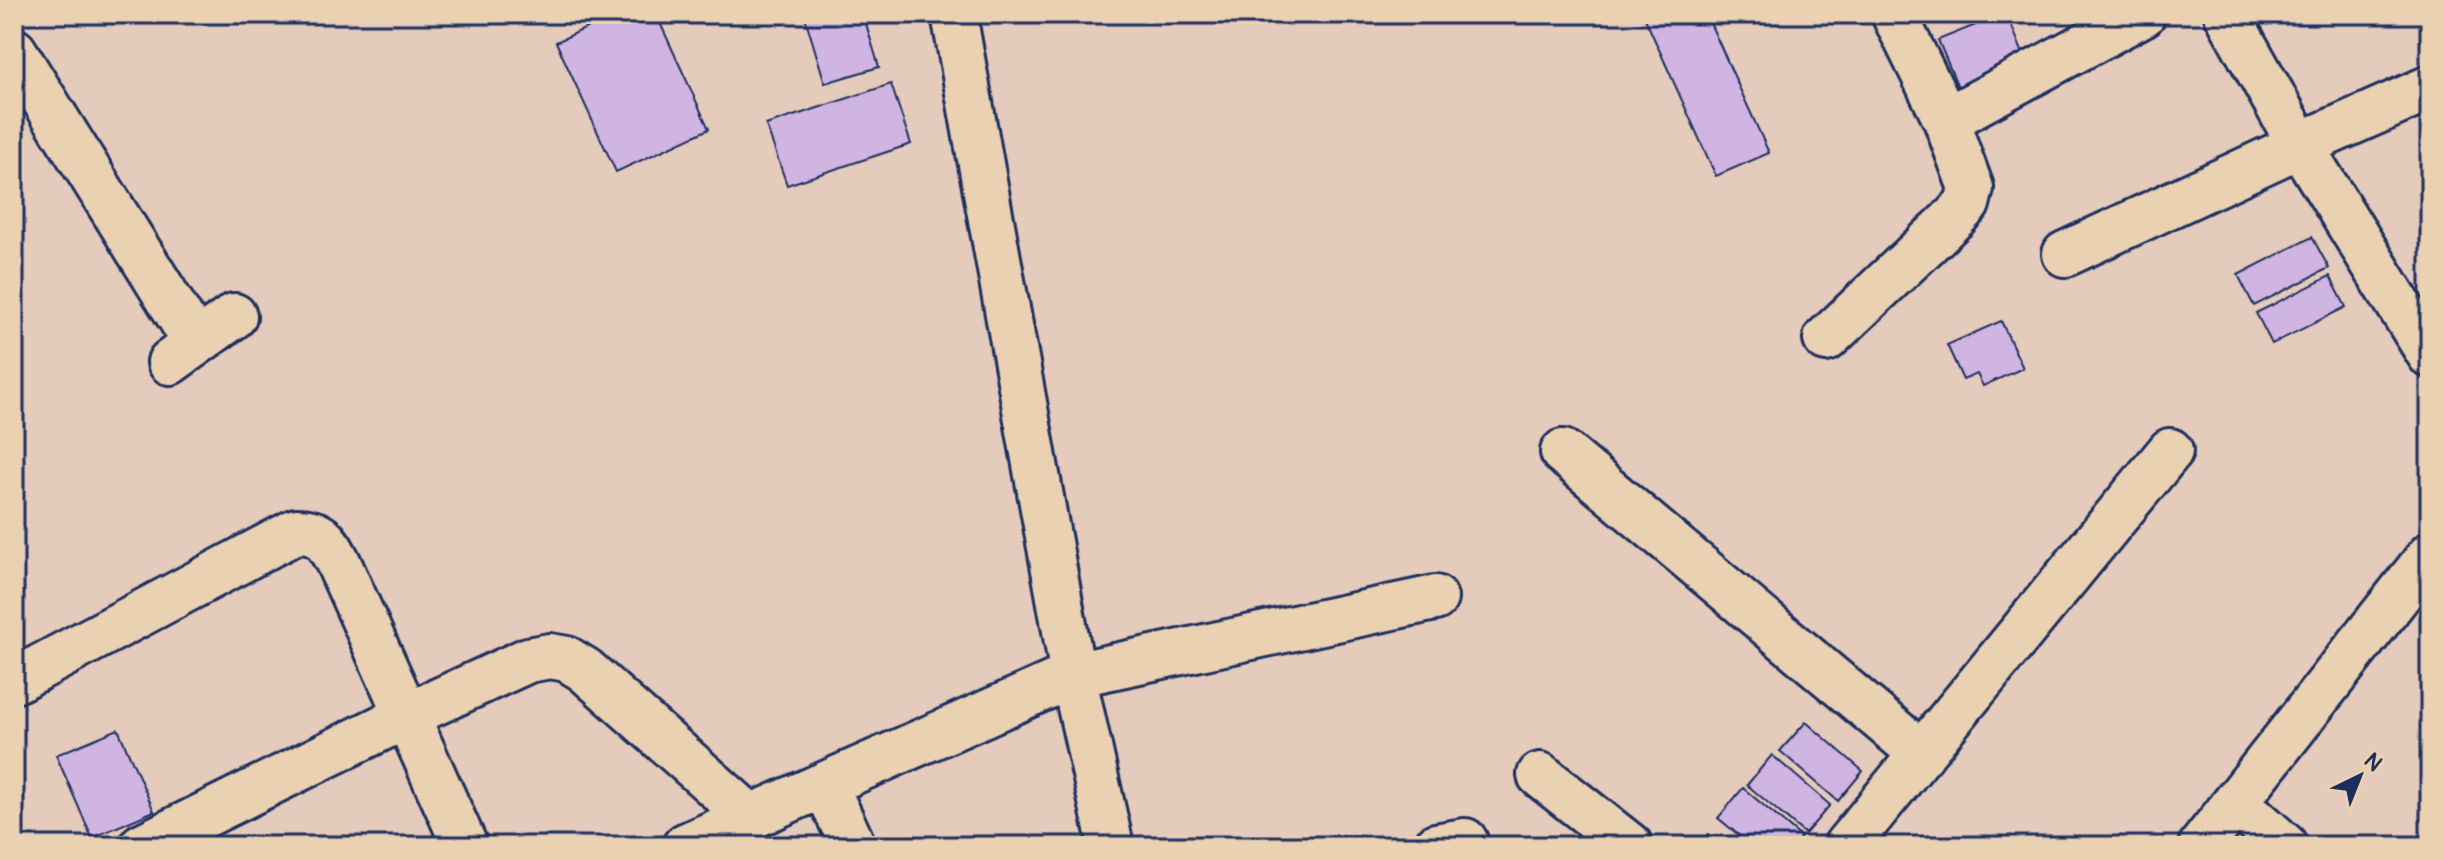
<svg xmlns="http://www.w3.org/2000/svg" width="2444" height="860" font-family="Pangolin,sans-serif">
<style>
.building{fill:#d0b5e3;stroke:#1b2f5e;stroke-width:2}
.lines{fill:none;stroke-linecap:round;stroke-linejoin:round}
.minor-casing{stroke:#1b2f5e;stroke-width:50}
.minor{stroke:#ead1b2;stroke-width:44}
</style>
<rect width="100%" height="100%" fill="#e5cbbc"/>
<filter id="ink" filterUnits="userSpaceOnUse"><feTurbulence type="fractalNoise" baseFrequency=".0125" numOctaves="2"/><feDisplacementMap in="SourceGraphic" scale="16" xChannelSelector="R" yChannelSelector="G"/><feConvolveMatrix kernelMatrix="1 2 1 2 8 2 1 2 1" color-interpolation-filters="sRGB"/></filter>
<g filter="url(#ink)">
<path class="building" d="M 617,14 L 656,14 L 709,129 L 616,172 L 556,42 Z
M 804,14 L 863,14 L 879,67 L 825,83 Z
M 1643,14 L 1706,14 L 1769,153 L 1716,176 Z
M 2003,14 L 2007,14 L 2025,59 L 1958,87 L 1938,40 Z
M 891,84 L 911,144 L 787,185 L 766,125 Z
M 2312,237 L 2329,268 L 2254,306 L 2238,275 Z
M 2330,276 L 2346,307 L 2272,344 L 2256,313 Z
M 2001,321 L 2023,368 L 1983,386 L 1977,374 L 1963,380 L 1947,345 Z
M 1806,722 L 1863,771 L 1838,801 L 1780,751 Z
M 118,729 L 154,811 L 92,838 L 56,755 Z
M 1772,755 L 1830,805 L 1805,834 L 1747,785 Z
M 1743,788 L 1801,837 L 1794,846 L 1752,846 L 1718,818 Z
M 1708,834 L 1722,846 L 1698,846 Z"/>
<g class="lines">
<g class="minor-casing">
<path id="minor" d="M 954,14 L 1073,675 L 1111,846
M 2227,14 L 2300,145 L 2430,355
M 14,51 L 196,343
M 1946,120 L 2143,14
M 2065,254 L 2300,145 L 2430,88
M 1826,339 L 1955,217 L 1967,204 L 1971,188 L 1946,120 L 1894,14
M 170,362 L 234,316
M 1563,452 L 1922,754
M 14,681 L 296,531 C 321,531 327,541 338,562 L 465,846
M 1540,775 L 1630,846
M 825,785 L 853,846
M 2236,802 L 2285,846
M 142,846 L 408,715 L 528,660 L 550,656 L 567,659 L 585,670 L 749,816
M 685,846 L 1073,675 L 1435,598
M 1436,846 L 1465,841
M 1846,846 L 2170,451
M 2201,846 L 2430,555"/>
</g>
<use href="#minor" class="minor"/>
</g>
</g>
<rect width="2444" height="860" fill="none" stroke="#ead1b2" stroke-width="48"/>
<rect x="24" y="24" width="2396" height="812" fill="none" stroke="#1b2f5e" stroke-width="3" filter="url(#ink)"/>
<g transform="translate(2360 776) rotate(43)" stroke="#ead1b2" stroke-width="6" paint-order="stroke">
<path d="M0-6L14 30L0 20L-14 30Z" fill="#1b2f5e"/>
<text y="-12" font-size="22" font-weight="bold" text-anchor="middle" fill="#1b2f5e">N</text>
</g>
</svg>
